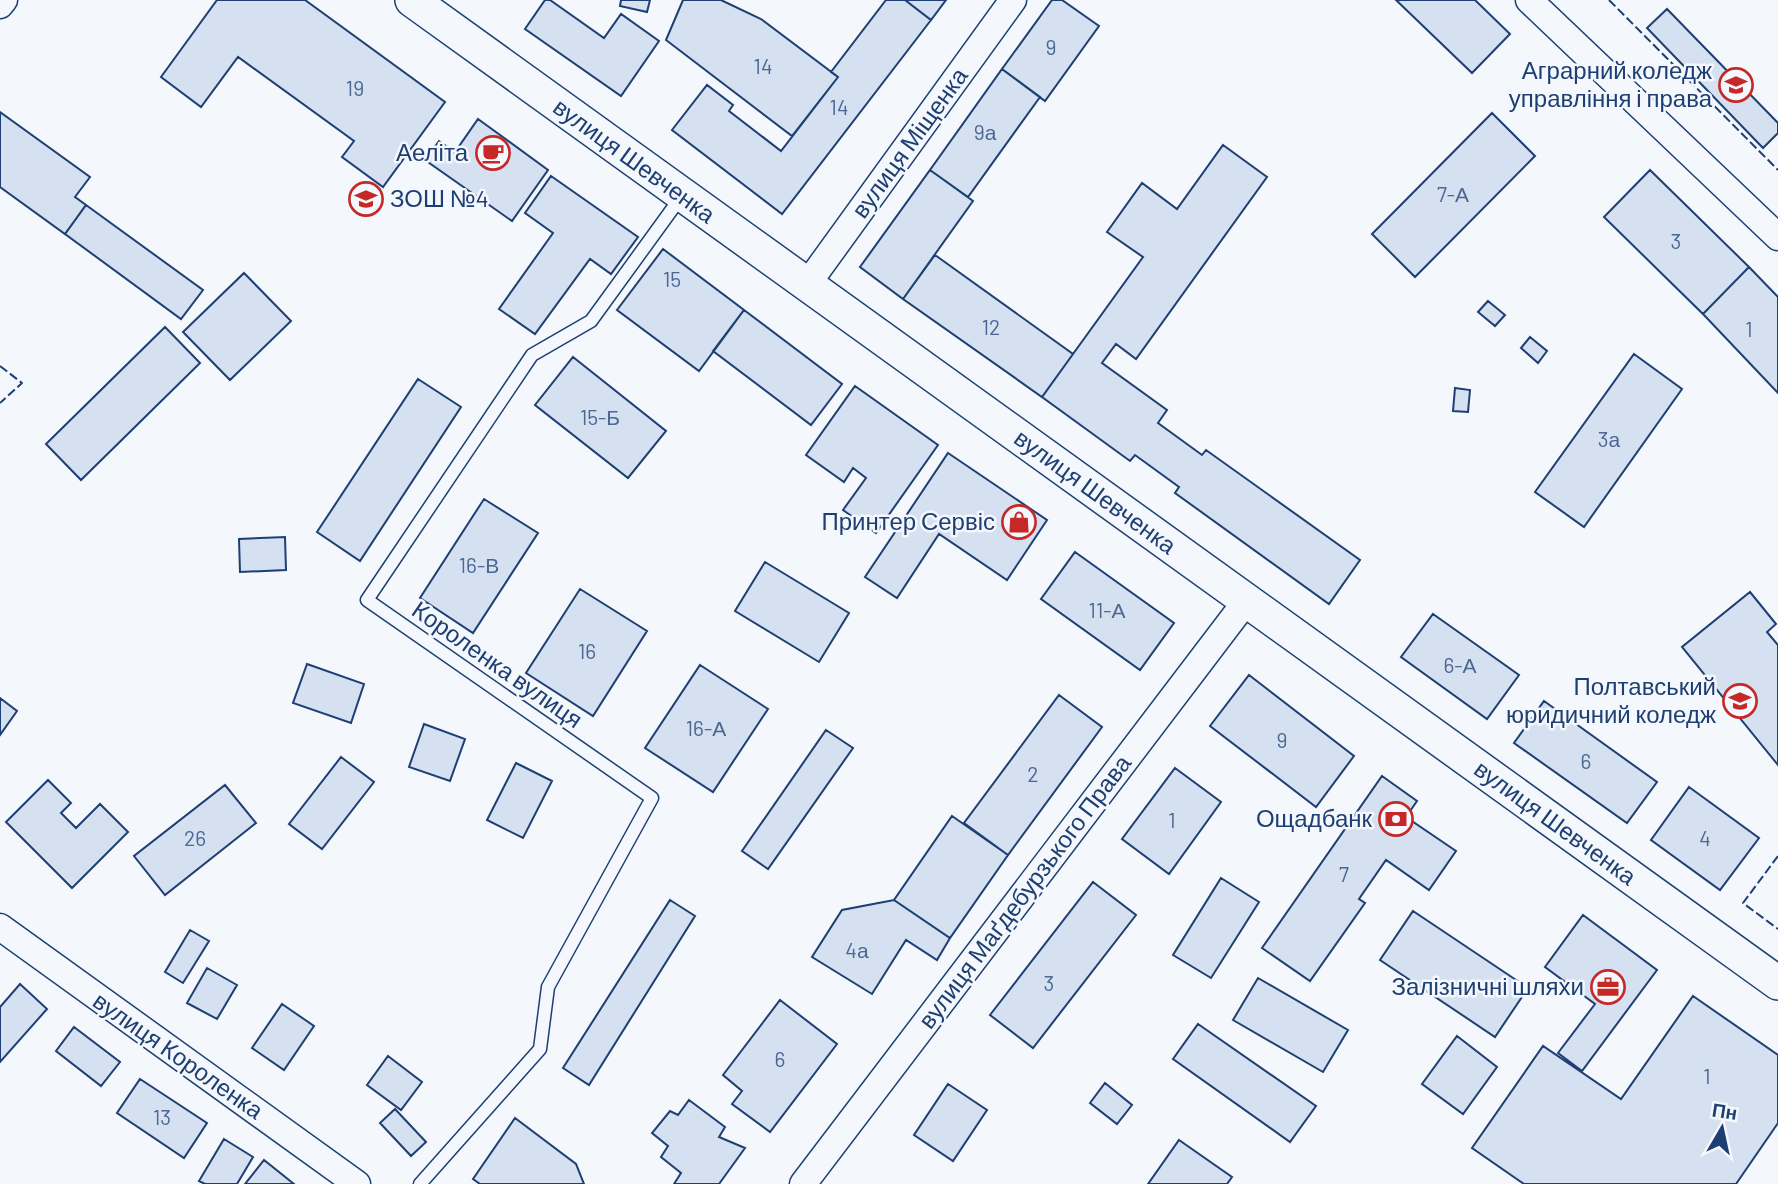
<svg xmlns="http://www.w3.org/2000/svg" width="1778" height="1184" font-family="Barlow,sans-serif">
<style>
.building{fill:#d5e0f0;stroke:#1d3f73;stroke-width:2}
.lines{fill:none;stroke-linecap:round;stroke-linejoin:round}
.service-casing{stroke:#1d3f73;stroke-width:15}
.minor-casing{stroke:#1d3f73;stroke-width:29}
.tertiary-casing{stroke:#1d3f73;stroke-width:36}
.service{stroke:#f4f7fb;stroke-width:12}
.minor{stroke:#f4f7fb;stroke-width:26}
.tertiary{stroke:#f4f7fb;stroke-width:33}
.fence{stroke:#1d3f73;stroke-width:2;stroke-dasharray:9 3.5;stroke-linecap:butt}
.labels{text-anchor:middle;stroke-width:5;stroke-linejoin:round;paint-order:stroke}
.number-label{font-size:21px;fill:#4b6792}
.poi-label{font-size:24px;fill:#1d3f73;stroke:#f4f7fb;text-anchor:end}
.street-label{font-size:24px;fill:#1d3f73;stroke:#f4f7fb}
</style>
<rect width="100%" height="100%" fill="#f4f7fb"/>
<path class="building" d="M 217,0 L 305,0 L 445,102 L 383,187 L 342,157 L 354,141 L 238,57 L 201,107 L 161,77 Z
M 545,0 L 550,0 L 604,38 L 621,14 L 659,41 L 621,96 L 525,29 Z
M 621,0 L 650,0 L 647,12 L 620,6 Z
M 683,0 L 721,0 L 761,19 L 838,77 L 792,136 L 666,40 Z
M 886,0 L 905,0 L 931,20 L 782,214 L 672,130 L 707,85 L 733,105 L 729,111 L 781,151 L 838,77 L 831,72 Z
M 905,0 L 946,0 L 931,20 Z
M 1052,0 L 1062,0 L 1099,26 L 1045,101 L 1002,69 Z
M 1396,0 L 1475,0 L 1510,34 L 1472,73 Z
M 1667,9 L 1778,123 L 1778,133 L 1763,148 L 1647,28 Z
M 1002,69 L 1040,97 L 968,197 L 930,170 Z
M 0,112 L 90,177 L 75,197 L 86,205 L 65,234 L 0,187 Z
M 1492,113 L 1535,156 L 1415,277 L 1372,234 Z
M 478,119 L 548,170 L 512,221 L 425,160 L 439,141 L 455,152 Z
M 1223,145 L 1267,177 L 1136,359 L 1116,344 L 1102,363 L 1167,410 L 1158,423 L 1202,455 L 1206,450 L 1360,560 L 1329,604 L 1175,493 L 1179,487 L 1135,455 L 1130,461 L 1042,397 L 1143,257 L 1107,232 L 1142,183 L 1177,209 Z
M 930,170 L 973,201 L 903,299 L 860,267 Z
M 1650,170 L 1749,267 L 1703,314 L 1604,217 Z
M 551,176 L 638,237 L 611,274 L 590,259 L 535,334 L 499,309 L 553,233 L 525,213 Z
M 86,205 L 203,290 L 181,319 L 65,234 Z
M 663,249 L 744,310 L 699,371 L 617,310 Z
M 935,255 L 1073,354 L 1042,397 L 903,299 Z
M 1749,267 L 1778,297 L 1778,393 L 1703,314 Z
M 244,273 L 291,321 L 230,380 L 183,332 Z
M 1488,301 L 1505,315 L 1495,326 L 1478,312 Z
M 744,310 L 842,384 L 811,425 L 713,351 Z
M 165,327 L 200,363 L 81,480 L 46,444 Z
M 1530,337 L 1547,351 L 1538,363 L 1521,348 Z
M 1634,354 L 1682,389 L 1584,527 L 1535,492 Z
M 573,357 L 666,431 L 628,478 L 535,405 Z
M 418,379 L 461,407 L 360,561 L 317,532 Z
M 855,386 L 938,445 L 876,533 L 843,510 L 866,478 L 853,468 L 844,482 L 806,455 Z
M 1455,388 L 1470,390 L 1468,412 L 1453,411 Z
M 948,453 L 1047,520 L 1007,580 L 939,534 L 897,598 L 865,577 Z
M 484,499 L 538,533 L 473,633 L 420,598 Z
M 285,537 L 286,570 L 240,572 L 239,539 Z
M 1075,552 L 1174,623 L 1140,670 L 1041,599 Z
M 765,562 L 849,613 L 819,662 L 735,611 Z
M 580,589 L 647,631 L 593,716 L 526,673 Z
M 1750,592 L 1776,624 L 1767,632 L 1778,645 L 1778,765 L 1682,647 Z
M 1433,614 L 1519,675 L 1487,719 L 1401,657 Z
M 307,664 L 364,684 L 351,723 L 293,703 Z
M 700,665 L 768,709 L 713,792 L 645,748 Z
M 1249,675 L 1354,756 L 1316,807 L 1210,726 Z
M 1059,695 L 1102,727 L 1008,855 L 964,823 Z
M 0,698 L 17,711 L 0,735 Z
M 1544,701 L 1657,782 L 1627,823 L 1514,743 Z
M 424,724 L 465,739 L 450,781 L 409,767 Z
M 826,730 L 853,748 L 768,869 L 742,851 Z
M 341,757 L 374,782 L 322,849 L 289,824 Z
M 516,763 L 552,781 L 523,838 L 487,820 Z
M 1175,768 L 1221,802 L 1169,874 L 1122,839 Z
M 1382,776 L 1417,801 L 1406,817 L 1456,851 L 1429,890 L 1386,860 L 1359,899 L 1365,903 L 1310,981 L 1262,948 Z
M 48,780 L 71,803 L 61,813 L 76,828 L 100,804 L 128,832 L 72,888 L 6,822 Z
M 225,785 L 256,823 L 165,895 L 134,856 Z
M 1689,787 L 1759,838 L 1720,890 L 1651,840 Z
M 952,816 L 1008,855 L 950,938 L 894,900 Z
M 1221,878 L 1259,902 L 1211,978 L 1173,955 Z
M 1093,882 L 1136,915 L 1033,1048 L 990,1015 Z
M 670,900 L 695,916 L 589,1085 L 563,1068 Z
M 894,900 L 950,938 L 937,960 L 906,940 L 872,994 L 812,957 L 842,910 Z
M 1413,911 L 1528,988 L 1495,1037 L 1380,960 Z
M 1583,915 L 1657,970 L 1582,1071 L 1558,1053 L 1595,1004 L 1545,967 Z
M 190,930 L 209,941 L 183,983 L 165,972 Z
M 207,968 L 237,985 L 217,1019 L 187,1003 Z
M 1258,978 L 1348,1030 L 1323,1072 L 1233,1020 Z
M 20,984 L 47,1009 L 0,1062 L 0,1007 Z
M 1693,996 L 1778,1055 L 1778,1123 L 1736,1184 L 1524,1184 L 1472,1148 L 1543,1046 L 1621,1099 Z
M 780,1000 L 837,1044 L 770,1132 L 732,1104 L 742,1091 L 723,1075 Z
M 282,1004 L 314,1026 L 284,1070 L 252,1048 Z
M 1198,1024 L 1316,1106 L 1290,1142 L 1173,1059 Z
M 74,1027 L 120,1062 L 101,1086 L 56,1051 Z
M 1457,1036 L 1497,1067 L 1463,1114 L 1422,1084 Z
M 388,1056 L 422,1082 L 401,1110 L 367,1085 Z
M 140,1079 L 207,1123 L 184,1158 L 117,1113 Z
M 1105,1083 L 1132,1105 L 1117,1124 L 1090,1103 Z
M 948,1084 L 987,1110 L 953,1161 L 914,1135 Z
M 689,1100 L 725,1127 L 719,1137 L 745,1148 L 719,1184 L 674,1184 L 681,1173 L 661,1157 L 668,1146 L 652,1133 L 670,1111 L 678,1115 Z
M 395,1109 L 426,1142 L 411,1156 L 380,1123 Z
M 515,1118 L 576,1164 L 584,1184 L 480,1184 L 473,1179 Z
M 224,1139 L 253,1157 L 237,1184 L 205,1184 L 199,1181 Z
M 1179,1140 L 1232,1177 L 1227,1184 L 1148,1184 Z
M 264,1160 L 294,1184 L 245,1184 Z"/>
<g class="lines">
<g class="service-casing">
<path id="service" d="M 420,1184 L 540,1049 L 548,987 L 652,798 L 367,600 L 532,355 L 591,321 L 681,197"/>
</g>
<g class="minor-casing">
<path id="minor" d="M 1529,0 L 1778,237
M 0,5 L 4,0
M 806,286 L 1013,0
M 0,927 L 357,1184
M 803,1184 L 1247,600"/>
</g>
<g class="tertiary-casing">
<path id="tertiary" d="M 412,0 L 1778,983"/>
</g>
<use href="#service" class="service"/>
<use href="#minor" class="minor"/>
<use href="#tertiary" class="tertiary"/>
<path class="fence" d="M 1609,0 L 1778,170
M 0,366 L 22,383 L 0,403
M 1778,856 L 1743,903 L 1778,929"/>
</g>
<defs>
<g id="university-ring" transform="scale(1.75)"><circle r="9.5" fill="#f4f7fb" stroke="#c62828" stroke-width="1.5"/><path d="M0-5L7-2L0 1L-7-2ZM-4 1L0 2.5L4 1V4Q0 6-4 4Z" fill="#c62828"/></g>
<g id="cafe-ring" transform="scale(1.75)"><circle r="9.5" fill="#f4f7fb" stroke="#c62828" stroke-width="1.5"/><path d="M-5.5-4.5H6V0H3Q3 3.5 0 3.5H-2.5Q-5.5 3.5-5.5 0ZM3-3.2v2h1.7v-2ZM-6 4.5H4V6H-6Z" fill="#c62828"/></g>
<g id="school-ring" transform="scale(1.75)"><circle r="9.5" fill="#f4f7fb" stroke="#c62828" stroke-width="1.5"/><path d="M0-5L7-2L0 1L-7-2ZM-4 1L0 2.5L4 1V4Q0 6-4 4Z" fill="#c62828"/></g>
<g id="shop-ring" transform="scale(1.75)"><circle r="9.5" fill="#f4f7fb" stroke="#c62828" stroke-width="1.5"/><path d="M-5-2.5h2.3a2.7 3.5 0 0 1 5.4 0H5L5.5 6h-11ZM-1.5-2.5h3a1.5 2.3 0 0 0-3 0Z" fill="#c62828"/></g>
<g id="bank-ring" transform="scale(1.75)"><circle r="9.5" fill="#f4f7fb" stroke="#c62828" stroke-width="1.5"/><path d="M-6-4H6V4H-6ZM0-2.3a2.3 2.3 0 1 0 0 4.6a2.3 2.3 0 1 0 0-4.6Z" fill="#c62828"/></g>
<g id="office-ring" transform="scale(1.75)"><circle r="9.5" fill="#f4f7fb" stroke="#c62828" stroke-width="1.5"/><path d="M-6-3h4V-5.5h4V-3h4V5H-6ZM-1-4.5V-3h2v-1.5ZM-6 0V1H6V0Z" fill="#c62828"/></g>
</defs>
<g fill-rule="evenodd">
<use href="#university-ring" x="1736" y="85"/>
<use href="#cafe-ring" x="493" y="153"/>
<use href="#school-ring" x="366" y="199"/>
<use href="#shop-ring" x="1019" y="522"/>
<use href="#university-ring" x="1740" y="701"/>
<use href="#bank-ring" x="1396" y="819"/>
<use href="#office-ring" x="1608" y="987"/>
</g>
<g class="labels">
<g class="number-label">
<text x="1051" y="55">9</text>
<text x="763" y="74">14</text>
<text x="355" y="96">19</text>
<text x="839" y="115">14</text>
<text x="985" y="140">9а</text>
<text x="1453" y="202">7-А</text>
<text x="1676" y="249">3</text>
<text x="672" y="287">15</text>
<text x="991" y="335">12</text>
<text x="1749" y="337">1</text>
<text x="600" y="425">15-Б</text>
<text x="1609" y="447">3а</text>
<text x="479" y="573">16-В</text>
<text x="1107" y="618">11-А</text>
<text x="587" y="659">16</text>
<text x="1460" y="673">6-А</text>
<text x="706" y="736">16-А</text>
<text x="1282" y="748">9</text>
<text x="1586" y="769">6</text>
<text x="1033" y="782">2</text>
<text x="1172" y="828">1</text>
<text x="195" y="846">26</text>
<text x="1705" y="846">4</text>
<text x="1344" y="882">7</text>
<text x="857" y="958">4а</text>
<text x="1049" y="991">3</text>
<text x="780" y="1067">6</text>
<text x="1707" y="1084">1</text>
<text x="162" y="1125">13</text>
</g>
<g class="poi-label">
<text x="1712" y="79">Аграрний коледж<tspan x="1712" dy="28">управління і права</tspan></text>
<text x="468" y="161">Аеліта</text>
<text x="390" y="207" text-anchor="start">ЗОШ №4</text>
<text x="995" y="530">Принтер Сервіс</text>
<text x="1716" y="695">Полтавський<tspan x="1716" dy="28">юридичний коледж</tspan></text>
<text x="1372" y="827">Ощадбанк</text>
<text x="1584" y="995">Залізничні шляхи</text>
</g>
<g class="street-label">
<text transform="translate(910 143) rotate(-54)" y="8">вулиця Міщенка</text>
<text transform="translate(634 161) rotate(36)" y="8">вулиця Шевченка</text>
<text transform="translate(1095 492) rotate(36)" y="8">вулиця Шевченка</text>
<text transform="translate(497 665) rotate(35)" y="8">Короленка вулиця</text>
<text transform="translate(1555 823) rotate(36)" y="8">вулиця Шевченка</text>
<text transform="translate(1025 892) rotate(-53)" y="8">вулиця Маґдебурзького Права</text>
<text transform="translate(178 1056) rotate(35)" y="8">вулиця Короленка</text>
</g>
</g>
<g transform="translate(1722 1128) rotate(9)" stroke="#f4f7fb" stroke-width="5" paint-order="stroke">
<path d="M0-5L12 26L0 18L-12 26Z" fill="#1d3f73"/>
<text y="-10" font-size="19" font-weight="bold" text-anchor="middle" fill="#1d3f73">Пн</text>
</g>
</svg>
